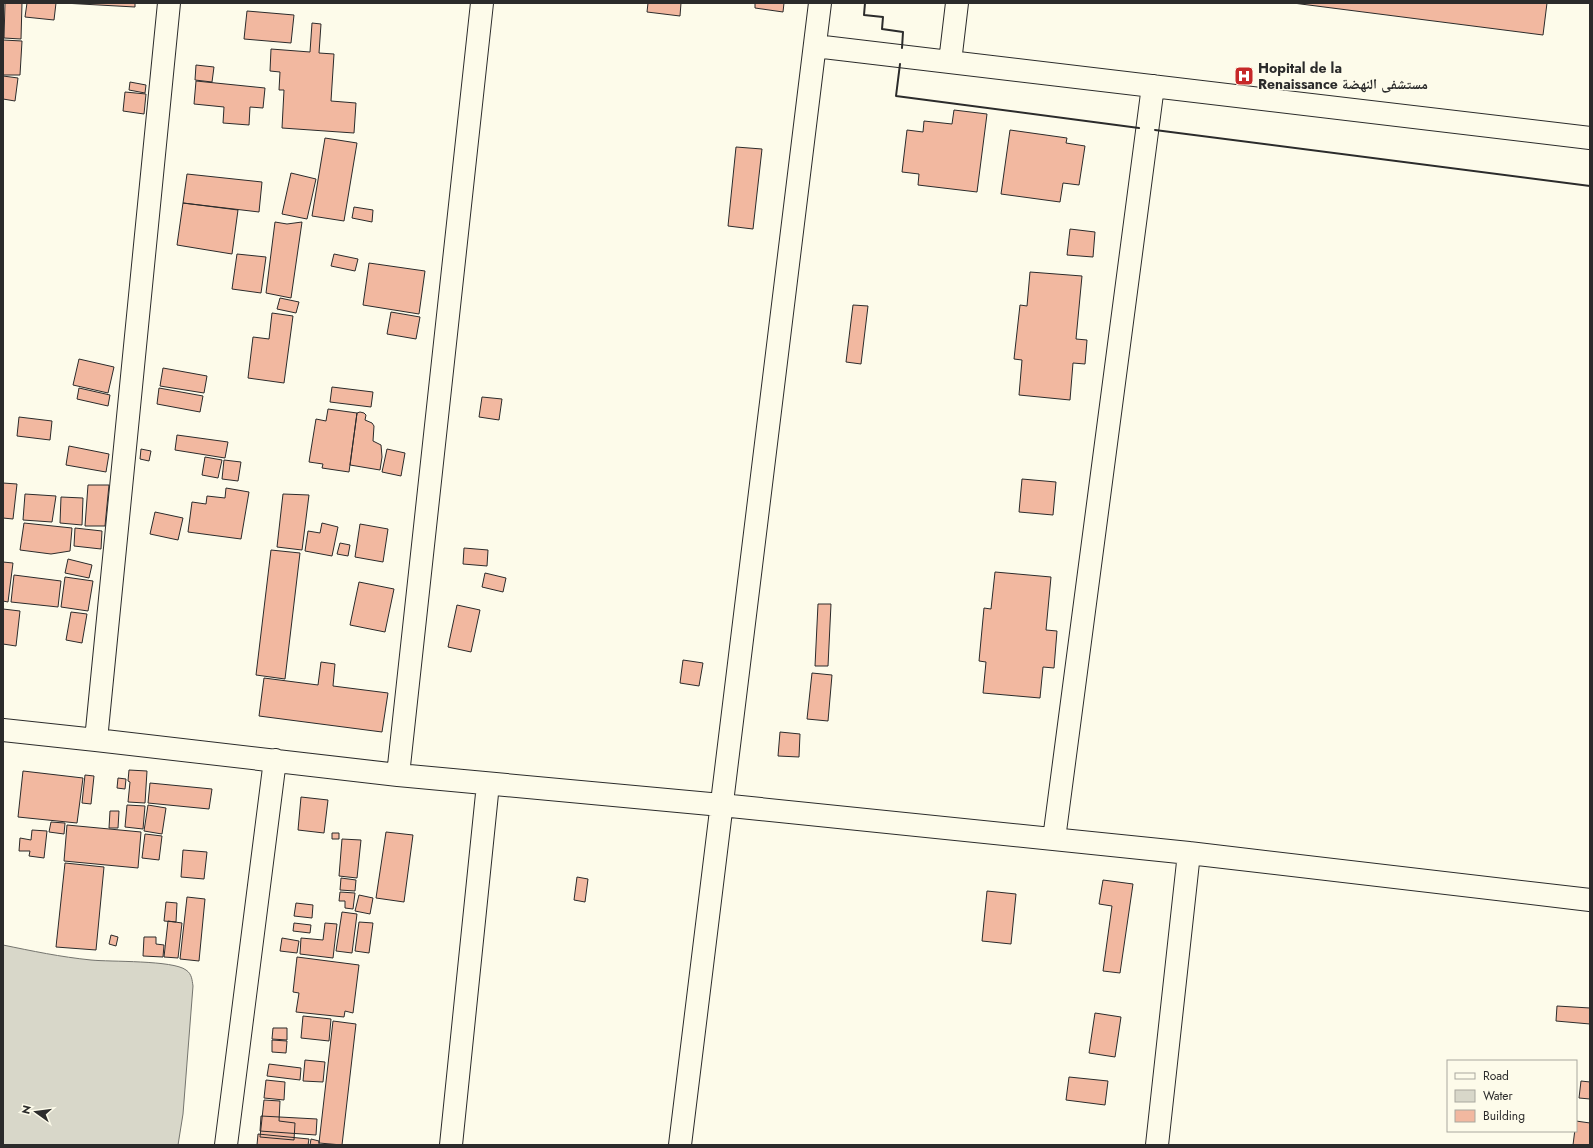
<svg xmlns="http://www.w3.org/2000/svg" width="1593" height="1148" font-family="Jost,'Noto Naskh Arabic',sans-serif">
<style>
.water{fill:#d8d7c9;stroke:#74746e}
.building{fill:#f2b8a0;stroke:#2b2b2b}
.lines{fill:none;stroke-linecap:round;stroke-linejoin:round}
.minor-casing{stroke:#2b2b2b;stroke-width:24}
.minor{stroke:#fdfbea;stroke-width:22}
.wall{stroke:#2b2b2b;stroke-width:2}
.labels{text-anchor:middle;stroke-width:3;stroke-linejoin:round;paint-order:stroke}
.poi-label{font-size:14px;font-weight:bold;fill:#2b2b2b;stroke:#fdfbea;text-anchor:start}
</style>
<rect width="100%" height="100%" fill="#fdfbea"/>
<path class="water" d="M 3,945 C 32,951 61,957 91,960 C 110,962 173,960 186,970 C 192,974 192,980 193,986 L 183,1114 L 178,1145 L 3,1145 Z"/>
<path class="building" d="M 5,3 L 22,3 L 21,39 L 4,38 Z
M 27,3 L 56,3 L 54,20 L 25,17 Z
M 63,3 L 135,3 L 135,7 Z
M 648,3 L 681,3 L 680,16 L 647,12 Z
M 755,3 L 784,3 L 783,12 L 755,8 Z
M 1293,3 L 1547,3 L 1543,35 Z
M 247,11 L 294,15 L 291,43 L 244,39 Z
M 312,23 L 321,24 L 319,53 L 334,54 L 331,101 L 356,103 L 354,133 L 282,128 L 284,90 L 279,90 L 280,72 L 270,71 L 271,49 L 310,52 Z
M 3,40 L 22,41 L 20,75 L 3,75 Z
M 196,65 L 214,67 L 212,82 L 195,80 Z
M 3,76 L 18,78 L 15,101 L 3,99 Z
M 196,81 L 265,88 L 263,108 L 250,107 L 249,125 L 223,123 L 224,107 L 194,104 Z
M 130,82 L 146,85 L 145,93 L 129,90 Z
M 125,92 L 146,94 L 144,114 L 123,111 Z
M 954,110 L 987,114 L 977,192 L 918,185 L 919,174 L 902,172 L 907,130 L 923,132 L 924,121 L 952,124 Z
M 1010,130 L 1067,138 L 1066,143 L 1085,146 L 1079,185 L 1063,183 L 1060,202 L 1001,194 Z
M 325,138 L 357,143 L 344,221 L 312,216 Z
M 736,147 L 762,149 L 753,229 L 728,226 Z
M 291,173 L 316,179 L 307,219 L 282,214 Z
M 187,174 L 262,182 L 259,212 L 183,203 Z
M 183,203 L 238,210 L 232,254 L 177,245 Z
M 354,207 L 373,210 L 372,222 L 352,218 Z
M 275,222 L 287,224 L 302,222 L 291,298 L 266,293 Z
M 1070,229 L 1095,232 L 1093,257 L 1067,255 Z
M 237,254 L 266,257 L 261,293 L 232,289 Z
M 334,254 L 358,259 L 355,271 L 331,266 Z
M 369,263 L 425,271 L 419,314 L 363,305 Z
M 1030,272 L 1082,276 L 1076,339 L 1087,340 L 1085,364 L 1073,363 L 1070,400 L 1019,395 L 1022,360 L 1014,359 L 1020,305 L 1027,306 Z
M 280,298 L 299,302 L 296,313 L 277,309 Z
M 853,305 L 868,306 L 861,364 L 846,362 Z
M 391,312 L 420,317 L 416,339 L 387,334 Z
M 272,313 L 293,316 L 284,383 L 248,378 L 253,337 L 269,339 Z
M 79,359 L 114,367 L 108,393 L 73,385 Z
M 163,368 L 207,376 L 204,393 L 160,386 Z
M 332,387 L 373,392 L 371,407 L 330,402 Z
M 79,388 L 110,395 L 108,406 L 77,399 Z
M 159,388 L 203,396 L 200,412 L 157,404 Z
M 482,397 L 502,399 L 499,420 L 479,417 Z
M 328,409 L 357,413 L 349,472 L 322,468 L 323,464 L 309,462 L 316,419 L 326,421 Z
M 360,412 L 364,413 L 366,415 L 365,420 L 372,423 L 374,426 L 373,441 L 381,445 L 382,457 L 380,470 L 350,465 L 357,413 Z
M 19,417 L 52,421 L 50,440 L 17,436 Z
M 177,435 L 228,442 L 225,458 L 175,450 Z
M 69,446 L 109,454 L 106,472 L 66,465 Z
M 141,449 L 151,451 L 149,461 L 140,459 Z
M 387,449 L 405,453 L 401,476 L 382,472 Z
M 205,457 L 222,460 L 218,478 L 202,475 Z
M 224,460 L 241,462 L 238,481 L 222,479 Z
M 1022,479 L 1056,482 L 1053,515 L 1019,512 Z
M 3,483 L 17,484 L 13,519 L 3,518 Z
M 88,485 L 109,485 L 105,526 L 85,526 Z
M 226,488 L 249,492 L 241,539 L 188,532 L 192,502 L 206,504 L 207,496 L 225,498 Z
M 25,494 L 56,496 L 52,522 L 23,520 Z
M 283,494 L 309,495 L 302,550 L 277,547 Z
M 61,497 L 83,498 L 82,525 L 60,523 Z
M 155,512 L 183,518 L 178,540 L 150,534 Z
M 24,523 L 72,528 L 70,551 L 51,554 L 20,550 Z
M 322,523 L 338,527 L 332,556 L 305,551 L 308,531 L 320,533 Z
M 360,524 L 388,529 L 383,562 L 355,557 Z
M 75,528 L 102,531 L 101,549 L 74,546 Z
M 340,543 L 350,545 L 348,556 L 337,554 Z
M 464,548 L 488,550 L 487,566 L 463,564 Z
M 271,550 L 300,553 L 285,679 L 256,675 Z
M 68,559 L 92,565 L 89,578 L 65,573 Z
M 3,562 L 13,563 L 8,602 L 3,601 Z
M 995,572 L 1051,577 L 1046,630 L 1057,631 L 1054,668 L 1043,667 L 1040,698 L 983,693 L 986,662 L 979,661 L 984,608 L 991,609 Z
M 485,573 L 506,578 L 503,592 L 482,587 Z
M 14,575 L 61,581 L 58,607 L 11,602 Z
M 65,577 L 93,581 L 88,611 L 61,607 Z
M 359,582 L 394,589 L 385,632 L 350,625 Z
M 818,604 L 831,604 L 828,666 L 815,666 Z
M 457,605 L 480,610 L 471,652 L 448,647 Z
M 3,609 L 20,611 L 16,646 L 3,644 Z
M 71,612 L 87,614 L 82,643 L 66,640 Z
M 683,660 L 703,663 L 699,686 L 680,683 Z
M 321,662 L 335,664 L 333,686 L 388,693 L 382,732 L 259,716 L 264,678 L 318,685 Z
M 812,673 L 832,675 L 828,721 L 807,719 Z
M 780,732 L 800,734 L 799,757 L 778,756 Z
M 129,770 L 147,771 L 145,803 L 128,802 L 130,782 L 128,781 Z
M 23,771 L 83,778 L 77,823 L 18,817 Z
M 85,775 L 94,776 L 91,804 L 82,803 Z
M 118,778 L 126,779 L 125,789 L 117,788 Z
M 150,783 L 212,789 L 209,809 L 148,803 Z
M 301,797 L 328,800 L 324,833 L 298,830 Z
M 127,805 L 145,806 L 143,829 L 125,827 Z
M 148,805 L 166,808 L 162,834 L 144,831 Z
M 110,811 L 119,811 L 118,828 L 109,828 Z
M 51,822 L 65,823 L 64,834 L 49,832 Z
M 67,825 L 141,832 L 138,868 L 64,861 Z
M 32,830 L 47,831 L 44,858 L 29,856 L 30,851 L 19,851 L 20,838 L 31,840 Z
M 386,832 L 413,835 L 404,902 L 376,898 Z
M 332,833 L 339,833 L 339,839 L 332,839 Z
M 145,834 L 162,836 L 159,860 L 142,858 Z
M 342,839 L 361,840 L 357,878 L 339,876 Z
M 183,850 L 207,852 L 204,879 L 181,877 Z
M 65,863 L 104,867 L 96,950 L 56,947 Z
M 577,877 L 588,879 L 585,902 L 574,900 Z
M 341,878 L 356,880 L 355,891 L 340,890 Z
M 1103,880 L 1133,884 L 1120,973 L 1103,971 L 1112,906 L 1099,904 Z
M 987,891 L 1016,894 L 1011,944 L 982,941 Z
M 340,892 L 355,893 L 353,909 L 345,908 L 345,901 L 339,901 Z
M 359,895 L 373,898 L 370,914 L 355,911 Z
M 187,897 L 205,899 L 199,961 L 180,959 Z
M 166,902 L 177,903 L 176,922 L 164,921 Z
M 296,903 L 313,905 L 312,918 L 294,916 Z
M 342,912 L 357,914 L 352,953 L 336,951 Z
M 168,921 L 182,923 L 178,958 L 164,957 Z
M 359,922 L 373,923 L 369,953 L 355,951 Z
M 294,923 L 311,925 L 310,933 L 293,931 Z
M 325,923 L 337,924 L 333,958 L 300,954 L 301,938 L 323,940 Z
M 111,935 L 118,937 L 116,946 L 109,944 Z
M 144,937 L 156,937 L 156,944 L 164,945 L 163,957 L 143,956 Z
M 282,938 L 299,941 L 297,953 L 280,951 Z
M 297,957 L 359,965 L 353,1013 L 345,1011 L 344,1017 L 296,1012 L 299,993 L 293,992 Z
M 1557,1006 L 1590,1008 L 1590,1024 L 1556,1021 Z
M 1095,1013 L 1121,1017 L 1115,1057 L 1089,1053 Z
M 303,1016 L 331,1019 L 329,1041 L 301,1038 Z
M 333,1021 L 356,1024 L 342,1145 L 319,1143 Z
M 273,1028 L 287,1028 L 287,1040 L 272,1039 Z
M 272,1040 L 287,1041 L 286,1053 L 272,1052 Z
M 305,1060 L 325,1062 L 323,1082 L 303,1081 Z
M 269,1064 L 301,1068 L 300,1080 L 267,1076 Z
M 1069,1077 L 1108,1081 L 1105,1105 L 1066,1100 Z
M 266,1080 L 285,1082 L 284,1100 L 264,1098 Z
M 1581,1081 L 1590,1082 L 1590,1099 L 1579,1098 Z
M 264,1100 L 280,1101 L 279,1121 L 295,1123 L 294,1140 L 260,1137 Z
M 261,1116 L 317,1119 L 316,1135 L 260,1131 Z
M 1576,1121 L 1590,1123 L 1590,1145 L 1573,1145 Z
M 258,1134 L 309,1139 L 308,1145 L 257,1145 Z
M 311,1139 L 319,1141 L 319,1145 L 310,1145 Z"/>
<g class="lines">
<g class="minor-casing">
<path id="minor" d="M 815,46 L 1590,138
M 950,62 L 957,3
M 3,730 L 96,740 L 398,775 L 721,805 L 1189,853 L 1590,900
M 96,740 L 169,3
M 398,775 L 482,3
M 1054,839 L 1153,86
M 226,1145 L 275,760
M 451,1145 L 488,784
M 680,1145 L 820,3
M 1157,1145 L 1189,853"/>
</g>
<use href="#minor" class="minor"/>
<path class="wall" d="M 865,3 L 864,15 L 883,17 L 882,29 L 903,32 L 902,48
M 900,64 L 896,96 L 1139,128
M 1155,130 L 1590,186"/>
</g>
<defs>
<g id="hospital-square" transform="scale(1)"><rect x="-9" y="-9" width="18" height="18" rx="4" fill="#c62828" stroke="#fdfbea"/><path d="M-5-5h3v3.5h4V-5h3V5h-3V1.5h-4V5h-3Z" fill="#fff"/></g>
</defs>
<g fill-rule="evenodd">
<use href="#hospital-square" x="1244" y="76"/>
</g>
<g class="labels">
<g class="poi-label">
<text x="1258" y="73">Hopital de la<tspan x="1258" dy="16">Renaissance مستشفى النهضة</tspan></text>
</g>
</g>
<rect width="1593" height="1148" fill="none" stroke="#2b2b2b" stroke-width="8"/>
<rect x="1447" y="1060" width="130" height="72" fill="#fdfbea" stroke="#a9a89e"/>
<rect x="1455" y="1073" width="20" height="6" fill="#fdfbea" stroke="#a9a89e"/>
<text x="1483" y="1080" font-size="12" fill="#2b2b2b">Road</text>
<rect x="1455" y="1090" width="20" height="12" fill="#d8d7c9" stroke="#a9a89e"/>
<text x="1483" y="1100" font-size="12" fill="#2b2b2b">Water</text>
<rect x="1455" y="1110" width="20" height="12" fill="#f2b8a0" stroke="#a9a89e"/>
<text x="1483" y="1120" font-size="12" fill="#2b2b2b">Building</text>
<g transform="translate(36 1112) rotate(284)" stroke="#fdfbea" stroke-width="3" paint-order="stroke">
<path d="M0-3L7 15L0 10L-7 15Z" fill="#2b2b2b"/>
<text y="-6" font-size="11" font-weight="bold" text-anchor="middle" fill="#2b2b2b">N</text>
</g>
</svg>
